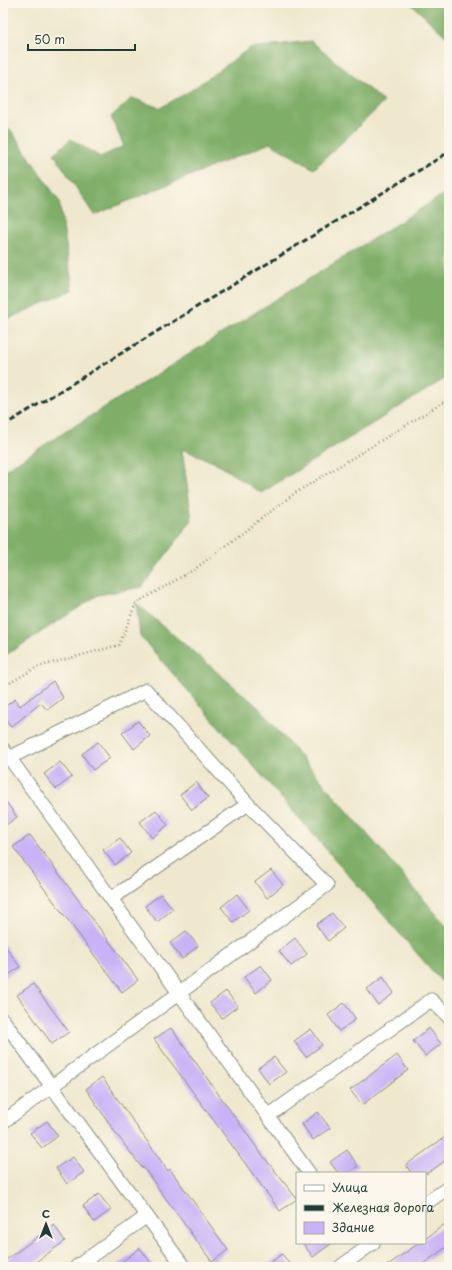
<svg xmlns="http://www.w3.org/2000/svg" width="452" height="1270" font-family="'Playpen Sans',sans-serif">
<style>
.forest{fill:#7fae67;stroke:#4f764e}
.building{fill:#c9b2f7}
.lines{fill:none;stroke-linecap:round;stroke-linejoin:round}
.street-casing{stroke:#889281;stroke-width:15}
.path{stroke:#889281;stroke-width:2.5;stroke-dasharray:1 3;stroke-linecap:butt}
.street{stroke:#fff;stroke-width:13}
.rail{stroke:#1f3d34;stroke-width:3;stroke-dasharray:6 3;stroke-linecap:butt}
</style>
<rect width="100%" height="100%" fill="#fbf7ec"/>
<filter id="ink" filterUnits="userSpaceOnUse"><feTurbulence type="fractalNoise" baseFrequency=".025" numOctaves="2"/><feDisplacementMap in="SourceGraphic" scale="8" xChannelSelector="R" yChannelSelector="G"/><feConvolveMatrix kernelMatrix="1 2 1 2 8 2 1 2 1" color-interpolation-filters="sRGB"/></filter>
<filter id="wash" filterUnits="userSpaceOnUse"><feTurbulence type="fractalNoise" baseFrequency=".012" numOctaves="4" result="noise"/><feDisplacementMap in="SourceGraphic" scale="16" xChannelSelector="R" yChannelSelector="G"/><feGaussianBlur stdDeviation="0.9" result="paint"/><feColorMatrix in="noise" values="0 0 0 0 0 0 0 0 0 0 0 0 0 0 0 0 0 1.4 0 .05"/><feComposite in="paint" operator="in"/></filter>
<g filter="url(#wash)">
<rect width="100%" height="100%" fill="#f0e8ce"/>
<path class="forest" d="M 410,3 L 449,3 L 449,39 Z
M 311,41 L 384,102 L 314,169 L 270,143 L 94,215 L 54,154 L 71,139 L 100,157 L 124,146 L 111,117 L 132,98 L 160,108 L 190,91 L 250,48 Z
M 10,129 L 59,201 L 73,290 L 3,321 L 3,133 Z
M 449,191 L 449,376 L 261,493 L 216,463 L 182,449 L 192,520 L 142,587 L 98,595 L 3,657 L 3,471 Z
M 136,603 L 257,706 L 449,929 L 449,990 L 140,636 Z"/>
<g id="blocks">
<path class="building" d="M 53,681 L 63,698 L 47,710 L 41,703 L 11,727 L 3,718 L 3,708 L 15,699 L 20,706 Z
M 138,721 L 150,736 L 134,749 L 122,733 Z
M 98,742 L 110,758 L 93,770 L 82,754 Z
M 60,762 L 72,777 L 56,789 L 44,774 Z
M 196,782 L 208,798 L 192,810 L 180,795 Z
M 3,798 L 17,817 L 3,827 Z
M 156,810 L 168,825 L 152,838 L 140,822 Z
M 30,835 L 138,980 L 122,992 L 13,847 Z
M 120,838 L 131,853 L 115,865 L 103,850 Z
M 271,870 L 283,885 L 267,898 L 255,882 Z
M 161,894 L 173,909 L 157,922 L 145,906 Z
M 237,894 L 249,910 L 233,922 L 221,907 Z
M 332,913 L 344,928 L 328,941 L 316,925 Z
M 186,931 L 198,946 L 182,959 L 170,943 Z
M 295,938 L 307,954 L 291,966 L 279,951 Z
M 3,943 L 20,967 L 3,979 Z
M 261,965 L 272,980 L 256,993 L 244,977 Z
M 383,977 L 394,993 L 378,1005 L 367,989 Z
M 33,984 L 69,1032 L 52,1044 L 17,995 Z
M 226,991 L 238,1006 L 222,1018 L 210,1003 Z
M 344,1003 L 356,1019 L 339,1031 L 328,1015 Z
M 171,1028 L 260,1152 L 297,1199 L 280,1211 L 154,1039 Z
M 429,1028 L 441,1044 L 425,1056 L 413,1041 Z
M 311,1029 L 322,1045 L 306,1057 L 294,1041 Z
M 397,1055 L 408,1070 L 362,1105 L 350,1090 Z
M 274,1057 L 286,1072 L 269,1084 L 258,1068 Z
M 102,1077 L 168,1171 L 170,1169 L 228,1250 L 212,1262 L 143,1167 L 142,1168 L 115,1132 L 86,1089 Z
M 318,1112 L 330,1128 L 313,1140 L 302,1124 Z
M 47,1121 L 58,1136 L 42,1148 L 30,1133 Z
M 449,1134 L 449,1158 L 428,1173 L 411,1173 L 406,1165 Z
M 347,1150 L 358,1166 L 348,1173 L 338,1173 L 330,1162 Z
M 73,1157 L 84,1172 L 67,1184 L 56,1168 Z
M 99,1194 L 111,1210 L 94,1222 L 83,1206 Z
M 449,1221 L 449,1245 L 419,1267 L 385,1267 L 419,1243 L 425,1243 L 425,1239 Z
M 54,1225 L 65,1241 L 29,1267 L 3,1267 L 3,1262 Z
M 303,1243 L 332,1243 L 313,1257 Z
M 140,1248 L 154,1267 L 115,1267 Z
M 282,1254 L 292,1267 L 264,1267 Z"/>
</g>
</g>
<g filter="url(#ink)">
<use href="#blocks" fill-opacity="0" stroke="#889281" stroke-width="1"/>
<g class="lines">
<g class="street-casing">
<path id="street" d="M 3,749 L 309,1173
M 112,898 L 248,804
M 3,1020 L 184,1267
M 268,1116 L 431,1000 L 449,1017
M 3,1122 L 327,885 L 248,804 L 146,690 L 9,758
M 425,1204 L 449,1187
M 76,1267 L 147,1216
M 340,1267 L 373,1243"/>
</g>
<path class="path" d="M 3,687 L 37,667 L 119,645 L 136,603 L 195,569 L 295,493 L 449,399"/>
<use href="#street" class="street"/>
<path class="rail" d="M 3,426 L 449,152"/>
</g>
</g>
<rect width="452" height="1270" fill="none" stroke="#fbf7ec" stroke-width="16"/>
<rect x="296" y="1172" width="130" height="72" fill="#fbf7ec" stroke="#a3ada2"/>
<rect x="304" y="1185" width="20" height="6" fill="#ffffff" stroke="#a3ada2"/>
<text x="332" y="1192" font-size="12" fill="#1f3d34">Улица</text>
<rect x="304" y="1205" width="20" height="6" fill="#1f3d34" stroke="#a3ada2"/>
<text x="332" y="1212" font-size="12" fill="#1f3d34">Железная дорога</text>
<rect x="304" y="1222" width="20" height="12" fill="#c9b2f7" stroke="#a3ada2"/>
<text x="332" y="1232" font-size="12" fill="#1f3d34">Здание</text>
<g transform="translate(46 1224)" stroke="#fbf7ec" stroke-width="3" paint-order="stroke">
<path d="M0-3L7 15L0 10L-7 15Z" fill="#1f3d34"/>
<text y="-6" font-size="11" font-weight="bold" text-anchor="middle" fill="#1f3d34">С</text>
</g>
<path d="M28 44v6h107v-6" fill="none" stroke="#1f3d34" stroke-width="2"/>
<text x="34" y="44" font-size="12" fill="#1f3d34" stroke="#fbf7ec" stroke-width="3" paint-order="stroke">50 m</text>
</svg>
